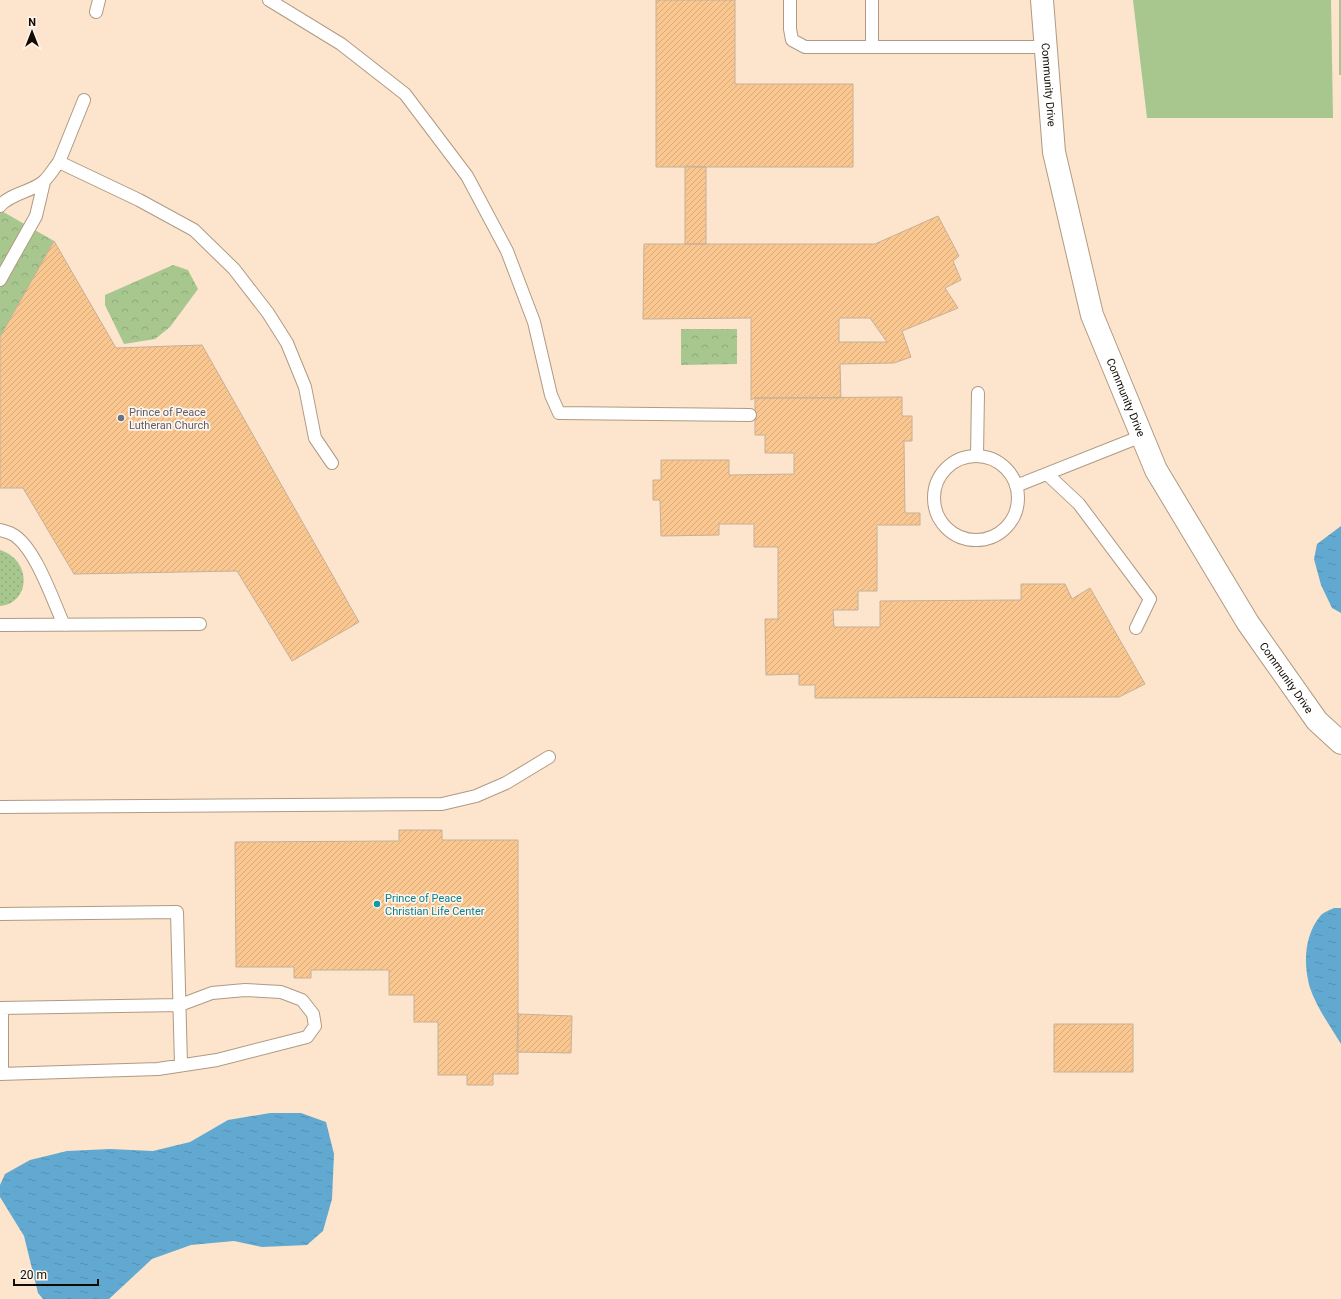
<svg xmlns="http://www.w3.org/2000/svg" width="1341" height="1299" font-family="Roboto,sans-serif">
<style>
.grass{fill:url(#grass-dots)}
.forest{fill:url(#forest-crowns)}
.pitch{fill:#a7c78f}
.water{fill:url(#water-ripples)}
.building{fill:url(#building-hatch);stroke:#c6b098;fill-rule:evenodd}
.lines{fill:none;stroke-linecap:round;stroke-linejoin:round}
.lane-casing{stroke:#b09a83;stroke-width:14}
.street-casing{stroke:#b09a83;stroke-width:24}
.lane{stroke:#fff;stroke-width:12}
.street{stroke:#fff;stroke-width:22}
.worship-dot{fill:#6b7280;stroke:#fef4eb;stroke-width:1.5}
.culture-dot{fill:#0f9aa8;stroke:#fef4eb;stroke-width:1.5}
.labels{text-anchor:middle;stroke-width:3.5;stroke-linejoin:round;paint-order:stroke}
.street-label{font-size:11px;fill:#120b04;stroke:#fef4eb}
.worship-label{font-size:11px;fill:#5b616d;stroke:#fef4eb;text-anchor:start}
.culture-label{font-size:11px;fill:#0d838f;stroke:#fef4eb;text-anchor:start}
</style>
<defs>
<pattern id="grass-dots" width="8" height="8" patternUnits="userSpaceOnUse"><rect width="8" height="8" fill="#a7c78f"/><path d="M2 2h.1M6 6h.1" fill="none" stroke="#8faa7a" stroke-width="1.8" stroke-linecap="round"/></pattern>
<pattern id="forest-crowns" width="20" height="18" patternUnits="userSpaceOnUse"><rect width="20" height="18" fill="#a7c78f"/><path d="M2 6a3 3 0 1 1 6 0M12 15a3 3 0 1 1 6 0" fill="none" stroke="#8faa7a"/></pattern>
<pattern id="water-ripples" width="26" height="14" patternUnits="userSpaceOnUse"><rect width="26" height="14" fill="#62a9d1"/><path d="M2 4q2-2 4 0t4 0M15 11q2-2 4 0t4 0" fill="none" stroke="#5490b2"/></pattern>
<pattern id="building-hatch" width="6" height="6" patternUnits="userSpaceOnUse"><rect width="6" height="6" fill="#fbc790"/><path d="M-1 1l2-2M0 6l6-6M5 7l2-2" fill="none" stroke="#d6aa7b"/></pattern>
</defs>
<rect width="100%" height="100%" fill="#fce5cc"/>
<path class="grass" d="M 0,550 C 32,560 31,603 0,606 Z"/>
<path class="forest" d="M 1339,0 L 1341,0 L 1341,75 L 1339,75 Z
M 0,210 L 54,241 L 0,337 Z
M 173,265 L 188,270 L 198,289 L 170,327 L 155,339 L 124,344 L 105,305 L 105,295 Z
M 681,329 L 737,329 L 737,364 L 681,365 Z"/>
<path class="pitch" d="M 1133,0 L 1331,0 L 1333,118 L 1147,118 Z"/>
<path class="water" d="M 1341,526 L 1341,613 L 1332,608 L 1321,585 L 1314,559 L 1317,544 Z
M 1334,908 L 1341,908 L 1341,1044 C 1330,1026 1317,1008 1310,988 C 1303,964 1304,935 1321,915 C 1324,912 1330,910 1334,908 Z
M 270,1113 L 301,1113 L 326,1122 L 334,1154 L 332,1199 L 323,1231 L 307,1245 L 262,1247 L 234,1241 L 191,1245 L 152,1259 L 109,1299 L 43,1299 L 38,1293 L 24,1236 L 0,1197 L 0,1185 L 5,1174 L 30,1160 L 67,1151 L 110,1149 L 153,1151 L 190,1142 L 228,1120 Z"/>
<path class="building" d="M 656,0 L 735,0 L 735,84 L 853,84 L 853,167 L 656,167 Z
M 685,166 L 706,167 L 706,244 L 685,244 Z
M 938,216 L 959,256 L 953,261 L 961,280 L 945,288 L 958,308 L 902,331 L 911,357 L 894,363 L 840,364 L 841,398 L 755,398 L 751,400 L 751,318 L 643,319 L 644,244 L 875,244 ZM 839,318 L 870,318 L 887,342 L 839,342 Z
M 54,241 L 116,348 L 202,345 L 359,622 L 292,661 L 237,571 L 74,574 L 23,488 L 0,488 L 0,337 Z
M 902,397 L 902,416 L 912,416 L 912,441 L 904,441 L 905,513 L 920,513 L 920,525 L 877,525 L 877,591 L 858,591 L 858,610 L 833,610 L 834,627 L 880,627 L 880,601 L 1021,600 L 1021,584 L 1065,584 L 1072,599 L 1090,588 L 1145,684 L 1119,697 L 815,698 L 815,685 L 799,685 L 799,674 L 766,675 L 765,619 L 778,619 L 778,547 L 754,547 L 754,524 L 719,524 L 719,535 L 661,536 L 660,500 L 653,500 L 653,480 L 661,480 L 661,460 L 729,460 L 729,475 L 794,474 L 794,453 L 765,453 L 765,435 L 755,435 L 755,398 Z
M 399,830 L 442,830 L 442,840 L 518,840 L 518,1074 L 493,1074 L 493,1085 L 467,1085 L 467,1075 L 438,1075 L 438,1022 L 414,1022 L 414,995 L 389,995 L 389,970 L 311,970 L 311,978 L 294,978 L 294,967 L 236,967 L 235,842 L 399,841 Z
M 518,1014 L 572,1016 L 571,1053 L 517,1052 Z
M 1054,1024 L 1133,1024 L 1133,1072 L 1054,1072 Z"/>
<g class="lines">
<g class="lane-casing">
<path id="lane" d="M 269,0 L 341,44 L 405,94 L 467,176 L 507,251 L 534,322 L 551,395 L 559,413 L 750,415
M 790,0 L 790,29 L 792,40 L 805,47 L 1045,47
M 96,12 L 99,0
M 872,47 L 872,0
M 84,100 L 59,162 L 139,200 L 194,230 L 234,269 L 268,313 L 287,343 L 305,387 L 315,438 L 332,463
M 0,206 C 11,193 31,192 43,182 C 49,177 54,168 59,162
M 0,280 L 36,216 L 44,182
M 977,456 L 978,393
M934 498a42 42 0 1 1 84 0a42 42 0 1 1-84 0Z
M 1047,474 L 1079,504 L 1150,599 L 1136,628
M 1016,486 L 1142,436
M 0,530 C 4,531 8,532 12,534 C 35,546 53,601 64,625
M 0,625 L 200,624
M 0,807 L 442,804 L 476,796 L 506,783 L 549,757
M 0,914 L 177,912 L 181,1065
M 0,1008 L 180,1005 L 212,993 L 245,990 L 281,992 L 302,1000 L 313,1014 L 315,1026 L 307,1037 L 217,1060 L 158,1069 L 0,1074
M 2,1008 L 2,1073"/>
</g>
<g class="street-casing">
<g id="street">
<path id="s1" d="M 1042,0 L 1054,152 L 1092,315 L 1156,470 L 1248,623 L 1317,721 L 1341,743"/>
</g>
</g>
<use href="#lane" class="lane"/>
<use href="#street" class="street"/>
</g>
<circle class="worship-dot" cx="121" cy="418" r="4"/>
<circle class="culture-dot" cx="377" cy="904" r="4"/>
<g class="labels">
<g class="street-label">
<text dy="4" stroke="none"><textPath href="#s1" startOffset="85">Community Drive</textPath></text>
<text dy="4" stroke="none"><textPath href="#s1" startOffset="409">Community Drive</textPath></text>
<text dy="4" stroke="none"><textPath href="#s1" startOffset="733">Community Drive</textPath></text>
</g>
<g class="worship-label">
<text x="129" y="416">Prince of Peace<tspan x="129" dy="13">Lutheran Church</tspan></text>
</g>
<g class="culture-label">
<text x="385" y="902">Prince of Peace<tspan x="385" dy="13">Christian Life Center</tspan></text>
</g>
</g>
<g transform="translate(32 32)" stroke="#fef4eb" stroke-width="3" paint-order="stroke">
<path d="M0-3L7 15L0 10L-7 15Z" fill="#120b04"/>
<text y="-6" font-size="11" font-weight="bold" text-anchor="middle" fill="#120b04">N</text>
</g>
<path d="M14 1279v6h84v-6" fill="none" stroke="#120b04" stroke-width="2"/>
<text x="20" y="1279" font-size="12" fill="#120b04" stroke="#fef4eb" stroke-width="3" paint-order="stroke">20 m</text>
</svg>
